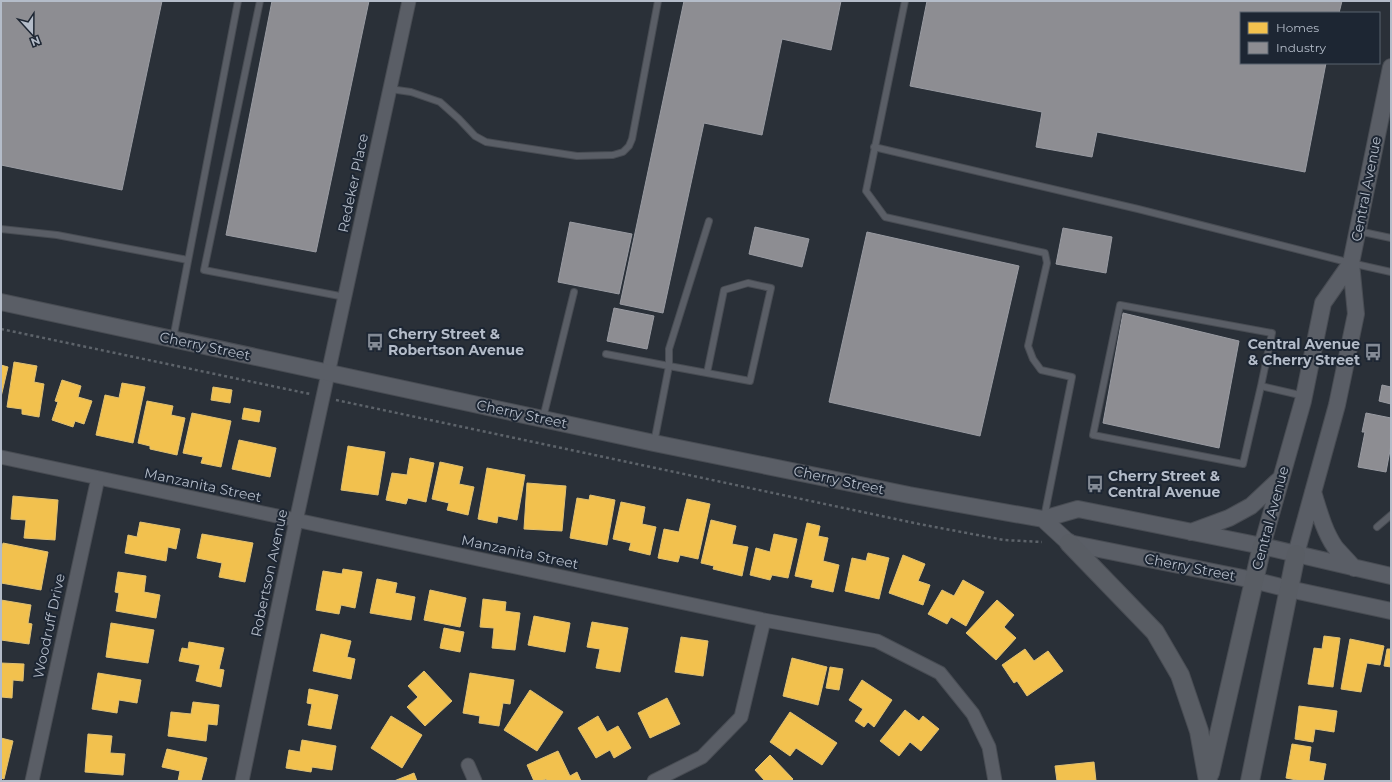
<svg xmlns="http://www.w3.org/2000/svg" width="1392" height="782" font-family="Montserrat,sans-serif">
<style>
.homes{fill:#f2c14e;stroke:#dfc073}
.industry{fill:#8d8d92;stroke:#999ba2}
.lines{fill:none;stroke-linecap:round;stroke-linejoin:round}
.service-casing{stroke:#484c53;stroke-width:8}
.minor-casing{stroke:#484c53;stroke-width:15}
.tertiary-casing{stroke:#484c53;stroke-width:18}
.secondary-casing{stroke:#484c53;stroke-width:20}
.path{stroke:#5d636a;stroke-width:2.5;stroke-dasharray:3 3;stroke-linecap:butt}
.service{stroke:#5a5e66;stroke-width:6}
.minor{stroke:#5a5e66;stroke-width:13}
.tertiary{stroke:#5a5e66;stroke-width:16}
.secondary{stroke:#595d64;stroke-width:18}
.labels{text-anchor:middle;stroke-width:4;stroke-linejoin:round;paint-order:stroke}
.street-label{font-size:14px;fill:#b4bcc9;stroke:#1d2633}
.poi-label{font-size:14px;font-weight:bold;fill:#b4bcc9;stroke:#1d2633;text-anchor:start}
</style>
<rect width="100%" height="100%" fill="#2a3038"/>
<path class="homes" d="M 14,362 L 37,366 L 34,382 L 44,384 L 39,417 L 22,414 L 22,409 L 7,407 Z
M 1,365 L 8,367 L 1,397 Z
M 62,380 L 81,386 L 78,397 L 92,401 L 84,424 L 75,421 L 73,427 L 52,420 L 58,402 L 55,401 Z
M 122,383 L 145,387 L 133,443 L 96,435 L 105,395 L 119,398 Z
M 213,387 L 232,390 L 230,403 L 211,400 Z
M 147,401 L 173,406 L 171,415 L 185,418 L 177,455 L 150,449 L 150,446 L 138,443 Z
M 244,408 L 261,411 L 259,422 L 242,419 Z
M 192,413 L 231,421 L 221,467 L 201,463 L 203,457 L 183,453 Z
M 239,440 L 276,448 L 270,477 L 232,469 Z
M 348,446 L 385,452 L 378,495 L 341,490 Z
M 410,458 L 434,463 L 426,502 L 408,498 L 406,504 L 386,500 L 392,473 L 407,475 Z
M 440,462 L 463,467 L 459,484 L 474,487 L 468,515 L 447,510 L 449,503 L 432,499 Z
M 487,468 L 525,475 L 517,520 L 498,516 L 497,523 L 478,519 Z
M 527,483 L 566,486 L 562,531 L 524,529 Z
M 590,495 L 615,500 L 607,545 L 570,538 L 577,498 L 589,500 Z
M 13,496 L 58,500 L 55,540 L 24,538 L 26,520 L 11,519 Z
M 687,499 L 710,504 L 698,559 L 680,555 L 678,562 L 658,558 L 664,529 L 679,532 Z
M 621,502 L 645,507 L 642,524 L 656,527 L 650,555 L 629,550 L 631,543 L 613,539 Z
M 711,520 L 736,526 L 732,544 L 748,547 L 742,576 L 713,569 L 714,566 L 701,563 Z
M 140,522 L 180,529 L 176,549 L 168,547 L 166,561 L 125,553 L 128,535 L 137,537 Z
M 807,523 L 820,526 L 818,536 L 828,538 L 823,561 L 839,565 L 833,592 L 811,587 L 813,580 L 795,576 Z
M 202,534 L 253,543 L 245,582 L 219,577 L 222,563 L 197,558 Z
M 774,534 L 797,539 L 788,578 L 772,575 L 770,580 L 750,575 L 756,548 L 770,552 Z
M 3,543 L 48,552 L 41,590 L 1,583 L 1,551 Z
M 868,553 L 889,558 L 879,599 L 845,591 L 852,558 L 866,561 Z
M 903,555 L 925,564 L 918,581 L 930,585 L 923,605 L 889,593 Z
M 343,569 L 362,572 L 355,608 L 341,605 L 339,614 L 316,610 L 323,571 L 342,574 Z
M 118,572 L 146,576 L 144,592 L 160,595 L 156,618 L 116,611 L 119,593 L 115,592 Z
M 377,579 L 397,583 L 395,593 L 415,597 L 411,620 L 370,613 Z
M 963,580 L 984,592 L 966,626 L 951,617 L 947,624 L 928,614 L 942,590 L 954,596 Z
M 430,590 L 466,598 L 460,627 L 424,620 Z
M 483,599 L 506,602 L 505,611 L 520,613 L 515,650 L 492,648 L 494,628 L 480,627 Z
M 1,600 L 31,605 L 28,623 L 32,624 L 29,644 L 1,640 Z
M 997,600 L 1014,615 L 1004,627 L 1016,638 L 996,660 L 966,633 Z
M 534,616 L 570,623 L 565,652 L 528,645 Z
M 592,622 L 628,628 L 620,672 L 596,668 L 600,649 L 587,647 Z
M 111,623 L 154,630 L 148,663 L 106,657 Z
M 444,628 L 464,632 L 460,652 L 440,648 Z
M 321,634 L 351,641 L 347,657 L 355,659 L 351,679 L 313,671 Z
M 1324,636 L 1340,638 L 1333,687 L 1308,684 L 1314,648 L 1322,649 Z
M 681,637 L 708,641 L 703,676 L 675,672 Z
M 1350,639 L 1384,646 L 1380,665 L 1367,663 L 1361,692 L 1341,689 Z
M 189,642 L 224,648 L 219,669 L 224,670 L 221,687 L 196,681 L 200,665 L 179,661 L 182,648 L 188,649 Z
M 1025,649 L 1034,661 L 1048,651 L 1063,671 L 1027,696 L 1017,681 L 1014,683 L 1002,665 Z
M 1387,649 L 1391,649 L 1391,667 L 1384,666 Z
M 792,658 L 827,667 L 818,705 L 783,696 Z
M 1,663 L 24,664 L 23,681 L 13,680 L 12,698 L 1,697 Z
M 830,667 L 843,669 L 839,690 L 826,688 Z
M 424,671 L 452,701 L 425,726 L 407,707 L 418,697 L 408,686 Z
M 98,673 L 141,680 L 137,703 L 119,700 L 117,713 L 92,709 Z
M 470,673 L 514,680 L 510,704 L 503,703 L 499,726 L 479,723 L 480,716 L 463,713 Z
M 862,680 L 892,700 L 874,727 L 868,722 L 864,727 L 855,721 L 863,709 L 849,700 Z
M 309,689 L 338,695 L 331,729 L 308,725 L 312,704 L 307,703 Z
M 530,690 L 563,712 L 537,751 L 504,730 Z
M 667,698 L 680,724 L 650,738 L 638,713 Z
M 193,702 L 219,705 L 217,725 L 208,724 L 206,741 L 168,736 L 171,712 L 191,714 Z
M 1299,706 L 1337,711 L 1334,732 L 1315,729 L 1313,742 L 1295,739 Z
M 905,710 L 919,721 L 923,716 L 939,729 L 921,751 L 910,742 L 899,756 L 880,741 Z
M 790,712 L 837,743 L 822,765 L 796,748 L 790,756 L 770,742 Z
M 391,716 L 422,735 L 402,768 L 371,748 Z
M 598,716 L 607,732 L 618,726 L 631,748 L 614,758 L 610,750 L 596,758 L 578,728 Z
M 88,734 L 112,736 L 110,753 L 125,754 L 123,775 L 85,772 Z
M 1,738 L 13,741 L 4,779 L 1,778 Z
M 302,740 L 336,746 L 332,770 L 312,767 L 311,772 L 286,768 L 289,750 L 300,752 Z
M 1292,744 L 1311,747 L 1309,761 L 1326,764 L 1323,781 L 1302,781 L 1286,778 Z
M 167,749 L 207,758 L 201,781 L 178,781 L 180,771 L 162,767 Z
M 558,751 L 570,776 L 577,772 L 581,781 L 547,781 L 546,779 L 541,781 L 534,781 L 527,765 Z
M 770,755 L 793,779 L 791,781 L 765,781 L 755,770 Z
M 1094,762 L 1096,781 L 1057,781 L 1055,766 Z
M 414,773 L 417,781 L 394,781 Z"/>
<path class="industry" d="M 1,1 L 162,1 L 122,190 L 1,165 Z
M 272,1 L 369,1 L 316,252 L 226,235 Z
M 684,1 L 841,1 L 831,50 L 782,39 L 762,135 L 704,123 L 663,313 L 620,304 Z
M 927,1 L 1342,1 L 1339,13 L 1241,13 L 1241,63 L 1326,63 L 1305,172 L 1097,132 L 1092,157 L 1036,147 L 1042,112 L 910,86 Z
M 570,222 L 632,234 L 619,294 L 558,282 Z
M 755,227 L 809,239 L 802,267 L 749,254 Z
M 1063,228 L 1112,237 L 1106,273 L 1056,264 Z
M 867,232 L 1019,266 L 980,436 L 829,402 Z
M 614,308 L 654,316 L 647,349 L 607,341 Z
M 1123,313 L 1239,341 L 1219,448 L 1103,423 Z
M 1382,385 L 1391,387 L 1391,404 L 1379,401 Z
M 1366,413 L 1391,418 L 1391,445 L 1386,472 L 1358,467 L 1365,432 L 1362,432 Z"/>
<g class="lines">
<g class="service-casing">
<path id="service" d="M 260,1 L 204,270 L 345,297
M 905,1 L 866,191 L 885,217 L 1045,253 L 1047,263 L 1028,346 L 1033,359 L 1041,370 L 1072,377 L 1044,518
M 390,89 L 411,92 L 440,102 L 459,119 L 475,136 L 486,142 L 577,156 L 613,155 L 623,152 L 629,146 L 632,139 L 658,1
M 874,147 L 1138,209 L 1351,263 L 1391,272
M 1,229 L 57,235 L 188,260
M 1358,231 L 1391,238
M 173,339 L 238,1
M 606,354 L 669,366 L 654,443
M 707,373 L 724,290 L 748,283 L 771,288 L 750,381 L 669,366 L 669,349 L 709,221
M 1261,386 L 1272,333 L 1120,305 L 1093,435 L 1243,464 L 1261,386 L 1304,396
M 543,418 L 574,292
M 1377,527 L 1391,515"/>
</g>
<g class="minor-casing">
<path id="minor" d="M 1,457 L 764,620 L 877,641 L 940,673 L 973,714 L 989,747 L 995,781
M 468,765 L 475,781
M 32,781 L 98,478
M 242,781 L 296,521 L 409,1
M 654,781 L 702,757 L 741,717 L 764,620"/>
</g>
<g class="tertiary-casing">
<path id="tertiary" d="M 1,302 L 654,443 L 909,495 L 1043,519 L 1078,509 L 1262,546 L 1391,576
M 1313,492 C 1319,511 1324,531 1335,547 C 1341,554 1348,561 1354,568
M 1043,519 L 1069,543 L 1253,580 L 1289,589 L 1391,611
M 1191,532 L 1229,518 L 1251,506 L 1281,478
M 1262,546 L 1303,401 L 1323,303 L 1351,263
M 1296,554 L 1337,405 L 1356,314 L 1351,263 L 1391,67"/>
</g>
<g class="secondary-casing">
<path id="secondary" d="M 1069,543 L 1155,632 L 1180,675 L 1199,731 L 1208,781
M 1210,773 L 1262,546
M 1250,781 L 1296,554"/>
</g>
<path class="path" d="M 1,329 L 310,394
M 336,400 L 919,524 L 1004,540 L 1042,542"/>
<use href="#service" class="service"/>
<use href="#minor" class="minor"/>
<use href="#tertiary" class="tertiary"/>
<use href="#secondary" class="secondary"/>
</g>
<defs>
<g id="bus-bare" transform="scale(1.38)"><path d="M-5-6H5V4H4V6H2V4H-2V6H-4V4H-5ZM-3.5-4V0h7V-4ZM-3.5 1.2v1.5H-2V1.2ZM2 1.2v1.5H3.5V1.2Z" fill="#848b96" stroke="#1d2633" stroke-width="2.5" paint-order="stroke"/></g>
</defs>
<g fill-rule="evenodd">
<use href="#bus-bare" x="375" y="342"/>
<use href="#bus-bare" x="1373" y="352"/>
<use href="#bus-bare" x="1095" y="484"/>
</g>
<g class="labels">
<g class="street-label">
<text transform="translate(353 183) rotate(-78)" y="5">Redeker Place</text>
<text transform="translate(1366 189) rotate(-79)" y="5">Central Avenue</text>
<text transform="translate(205 346) rotate(12)" y="5">Cherry Street</text>
<text transform="translate(522 414) rotate(12)" y="5">Cherry Street</text>
<text transform="translate(839 480) rotate(12)" y="5">Cherry Street</text>
<text transform="translate(203 485) rotate(12)" y="5">Manzanita Street</text>
<text transform="translate(1270 518) rotate(-75)" y="5">Central Avenue</text>
<text transform="translate(520 552) rotate(12)" y="5">Manzanita Street</text>
<text transform="translate(1190 567) rotate(11)" y="5">Cherry Street</text>
<text transform="translate(269 573) rotate(-78)" y="5">Robertson Avenue</text>
<text transform="translate(49 626) rotate(-78)" y="5">Woodruff Drive</text>
</g>
<g class="poi-label">
<text x="388" y="339">Cherry Street &amp;<tspan x="388" dy="16">Robertson Avenue</tspan></text>
<text x="1360" y="349" text-anchor="end">Central Avenue<tspan x="1360" dy="16">&amp; Cherry Street</tspan></text>
<text x="1108" y="481">Cherry Street &amp;<tspan x="1108" dy="16">Central Avenue</tspan></text>
</g>
</g>
<rect width="1392" height="782" fill="none" stroke="#b4bcc9" stroke-width="4"/>
<rect x="1240" y="12" width="140" height="52" fill="#1d2633" stroke="#59626f"/>
<rect x="1248" y="22" width="20" height="12" fill="#f2c14e" stroke="#59626f"/>
<text x="1276" y="32" font-size="12" fill="#b4bcc9">Homes</text>
<rect x="1248" y="42" width="20" height="12" fill="#8d8d92" stroke="#59626f"/>
<text x="1276" y="52" font-size="12" fill="#b4bcc9">Industry</text>
<g transform="translate(32 32) rotate(159)" stroke="#1d2633" stroke-width="3" paint-order="stroke">
<path d="M0-3L7 15L0 10L-7 15Z" fill="#b4bcc9"/>
<text y="-6" font-size="11" font-weight="bold" text-anchor="middle" fill="#b4bcc9">N</text>
</g>
</svg>
